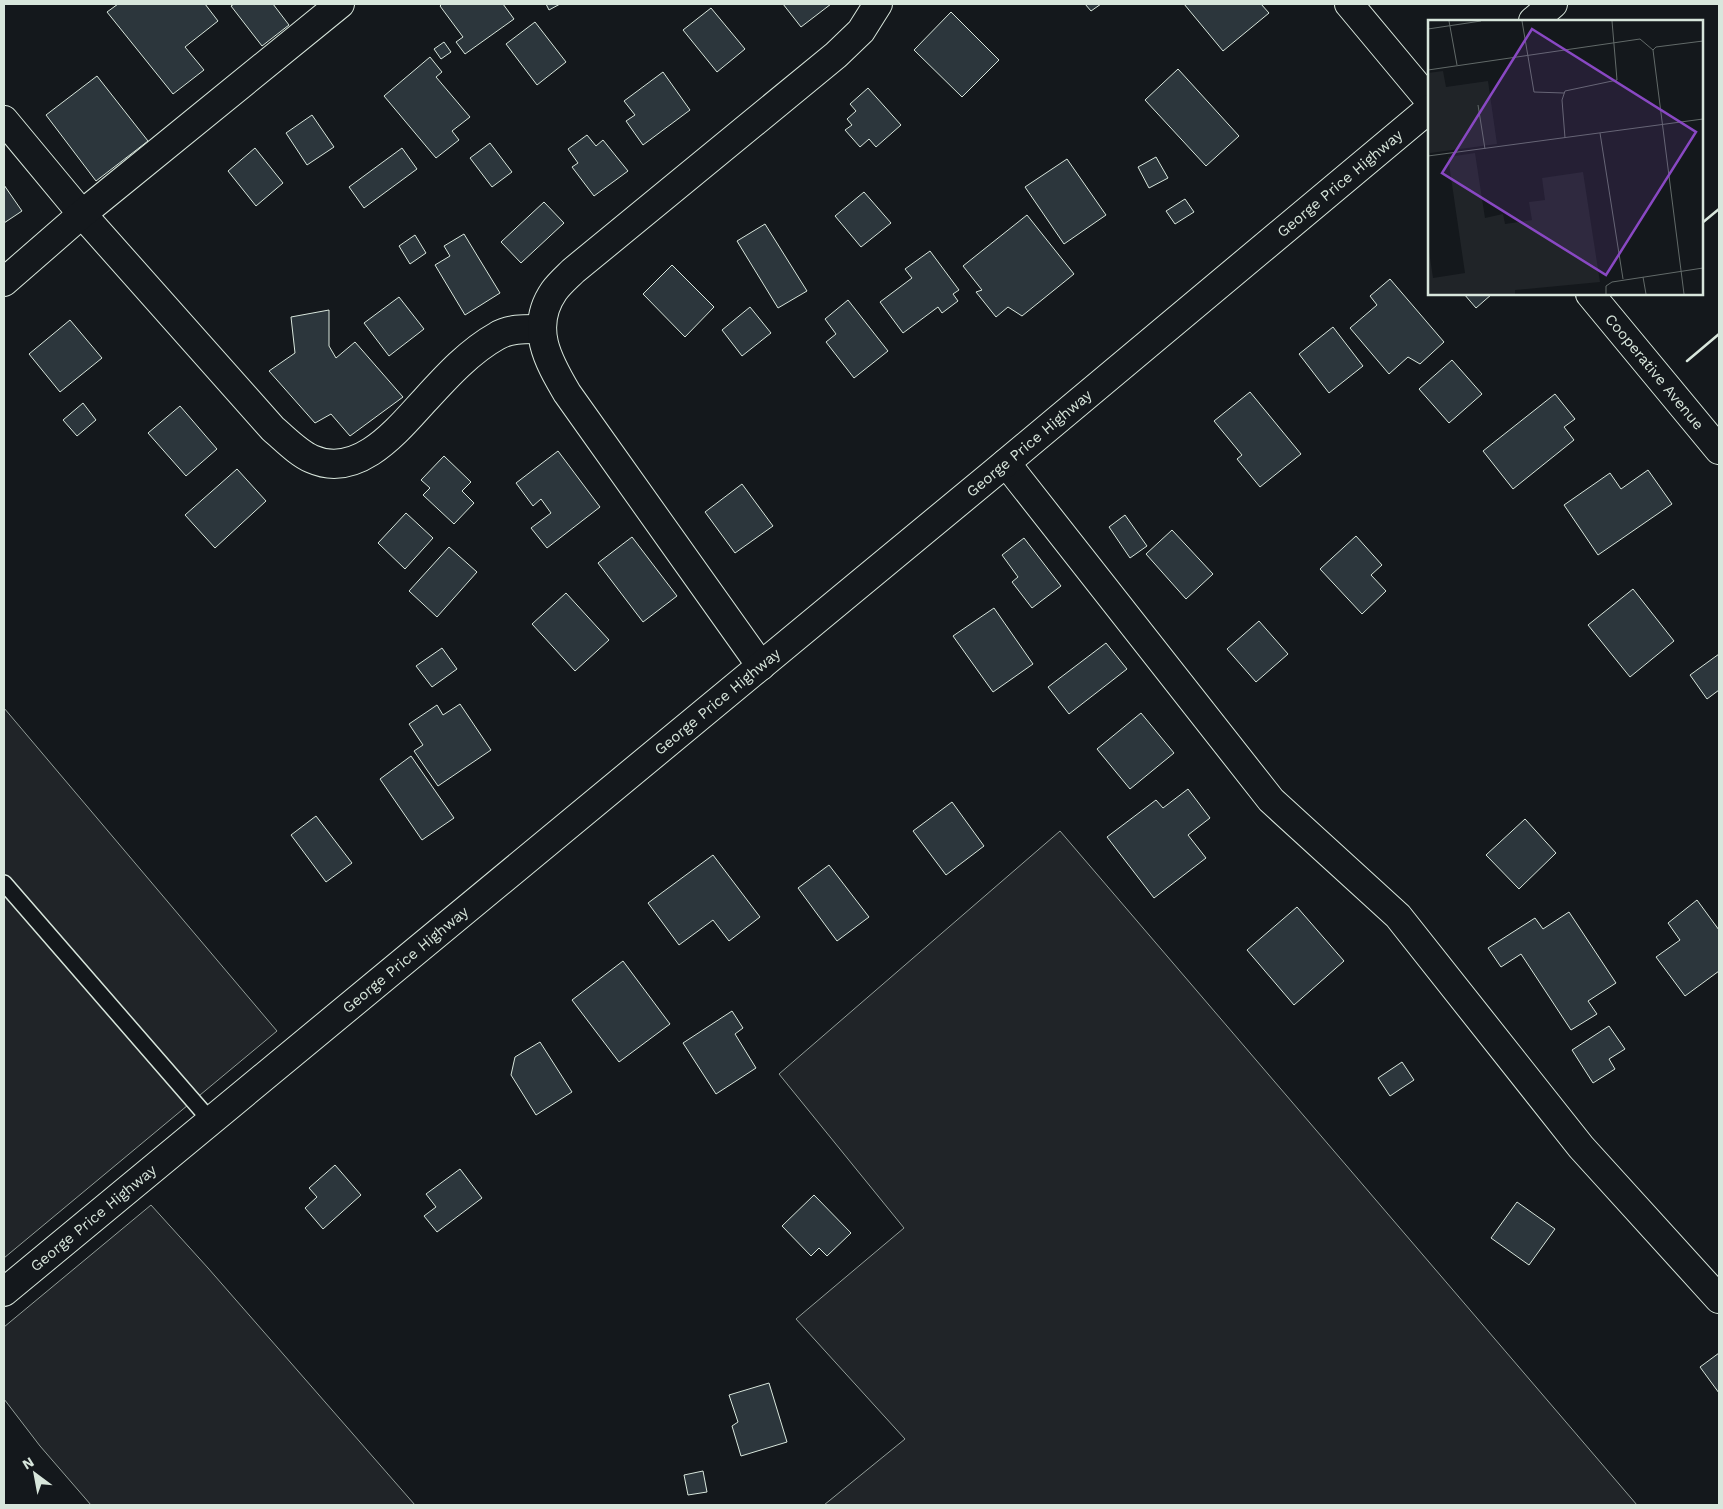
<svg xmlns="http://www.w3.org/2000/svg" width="1723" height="1509" font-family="'Work Sans',sans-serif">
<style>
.green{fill:#202428;stroke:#939e99}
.building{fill:#2c363c;stroke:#d8e6dc}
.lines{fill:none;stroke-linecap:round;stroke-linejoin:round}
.service-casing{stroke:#d8e6dc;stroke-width:18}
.minor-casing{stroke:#d8e6dc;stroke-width:30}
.trunk-casing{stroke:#d8e6dc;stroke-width:30}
.service{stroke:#14181c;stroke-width:15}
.minor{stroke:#14181c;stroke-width:28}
.trunk{stroke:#14181c;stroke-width:28}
.wall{stroke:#d8e6dc;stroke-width:2.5}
.labels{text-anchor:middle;stroke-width:4;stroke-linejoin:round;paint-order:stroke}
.street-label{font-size:15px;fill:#d8e6dc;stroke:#14181c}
.inset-road{fill:none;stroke:#626a69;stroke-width:1}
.view{fill:#8948c3;fill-opacity:0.15;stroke:#8948c3;stroke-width:2.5}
.inset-edge{fill:none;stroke:#d8e6dc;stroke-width:2.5}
</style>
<rect width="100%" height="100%" fill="#14181c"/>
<path class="green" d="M 4,708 L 277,1031 L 4,1258 Z
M 1060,831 L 1637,1505 L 824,1505 L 905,1439 L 796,1319 L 904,1228 L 779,1074 Z
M 151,1205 L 208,1268 L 415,1505 L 91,1505 L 40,1446 L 4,1399 L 4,1327 Z"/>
<path class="building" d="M 118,4 L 205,4 L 218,21 L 185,47 L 204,70 L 173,94 L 107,12 Z
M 234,4 L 273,4 L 289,25 L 262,46 L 231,6 Z
M 442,4 L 503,4 L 514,19 L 465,54 L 456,42 L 463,37 L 440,6 Z
M 546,4 L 560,4 L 549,10 Z
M 783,4 L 831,4 L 801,27 Z
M 1085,4 L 1101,4 L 1091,11 Z
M 1184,4 L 1261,4 L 1269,13 L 1223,51 Z
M 711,8 L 745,49 L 717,72 L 683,30 Z
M 951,12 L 999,60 L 962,97 L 914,50 Z
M 535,22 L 566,62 L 537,85 L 506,44 Z
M 444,42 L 451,52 L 441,59 L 434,49 Z
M 430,57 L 442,72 L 436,77 L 470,117 L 452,131 L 459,140 L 436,158 L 384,96 Z
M 1178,69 L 1239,136 L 1206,166 L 1145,100 Z
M 663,72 L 690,110 L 643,145 L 626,121 L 635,115 L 624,101 Z
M 97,76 L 148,141 L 96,181 L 46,115 Z
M 868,88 L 901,125 L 876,147 L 869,139 L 860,147 L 845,130 L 852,125 L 847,119 L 856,111 L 850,104 Z
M 312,115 L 334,147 L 307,165 L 286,133 Z
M 587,135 L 596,146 L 603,140 L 628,171 L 594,196 L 572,167 L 578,163 L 568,149 Z
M 490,143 L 512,172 L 492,187 L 470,158 Z
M 255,148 L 283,183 L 256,206 L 228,171 Z
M 402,148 L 417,169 L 364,208 L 349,187 Z
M 1156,157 L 1168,178 L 1149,188 L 1138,167 Z
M 1067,159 L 1106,215 L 1064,244 L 1025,187 Z
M 4,185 L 22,211 L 4,223 Z
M 864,192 L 891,223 L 861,247 L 835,216 Z
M 1185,199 L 1194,212 L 1175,224 L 1166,211 Z
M 544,202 L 564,223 L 521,263 L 501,242 Z
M 1027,215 L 1074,274 L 1022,316 L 1008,307 L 996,317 L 976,292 L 982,290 L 963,266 Z
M 765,224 L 807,291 L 778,308 L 737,241 Z
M 464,234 L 500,293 L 465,315 L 435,265 L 450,256 L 444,246 Z
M 415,235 L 426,253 L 410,264 L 399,246 Z
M 930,251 L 959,290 L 953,294 L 958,301 L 942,313 L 938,307 L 903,333 L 880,302 L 912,278 L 905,269 Z
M 672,265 L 714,307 L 685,337 L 643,294 Z
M 1390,279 L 1444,342 L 1420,364 L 1408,357 L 1389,374 L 1350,328 L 1377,305 L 1370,296 Z
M 1464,294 L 1492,294 L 1476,308 Z
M 399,297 L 424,329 L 389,356 L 364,323 Z
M 848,300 L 888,351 L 854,378 L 826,342 L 836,334 L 825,319 Z
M 750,307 L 771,333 L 742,356 L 722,330 Z
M 329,310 L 329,346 L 336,358 L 355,342 L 403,397 L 350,436 L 331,414 L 315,423 L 269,371 L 295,353 L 291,317 Z
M 70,320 L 102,358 L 60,392 L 29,354 Z
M 1333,327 L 1363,366 L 1329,393 L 1299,354 Z
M 1452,360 L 1482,394 L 1449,423 L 1419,389 Z
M 1250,392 L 1301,454 L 1260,487 L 1237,459 L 1242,455 L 1214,421 Z
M 1555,394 L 1575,419 L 1564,427 L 1574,440 L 1513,489 L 1483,451 Z
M 83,403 L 96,420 L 77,436 L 63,420 Z
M 180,406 L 217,449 L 186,476 L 148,433 Z
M 558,451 L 600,507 L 547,548 L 531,528 L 551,513 L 541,499 L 533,506 L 516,483 Z
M 444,456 L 471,482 L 462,491 L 474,503 L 454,524 L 423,495 L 430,488 L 421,480 Z
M 237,469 L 266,501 L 215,548 L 185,515 Z
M 1648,470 L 1672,504 L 1598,555 L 1564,505 L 1610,473 L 1621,489 Z
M 742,484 L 773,526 L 735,553 L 705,512 Z
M 406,513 L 433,538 L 405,569 L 378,543 Z
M 1125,515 L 1147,546 L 1130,558 L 1109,527 Z
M 1172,530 L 1213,574 L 1186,599 L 1146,554 Z
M 1356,536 L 1382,565 L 1371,575 L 1386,591 L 1362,614 L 1320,569 Z
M 632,537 L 677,596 L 643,622 L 598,563 Z
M 1024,538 L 1061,586 L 1032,608 L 1012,582 L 1018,577 L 1002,555 Z
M 449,547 L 477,572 L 437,617 L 409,591 Z
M 1633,589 L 1674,641 L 1630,677 L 1588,625 Z
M 566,593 L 609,640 L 575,671 L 532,624 Z
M 994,608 L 1033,664 L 993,692 L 953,636 Z
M 1259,621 L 1288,654 L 1256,682 L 1227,649 Z
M 1106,643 L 1127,669 L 1069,714 L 1048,687 Z
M 442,648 L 457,669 L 432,687 L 416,666 Z
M 1719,654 L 1719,690 L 1707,699 L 1690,675 Z
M 460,704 L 491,750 L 438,786 L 414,751 L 423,745 L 409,724 L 437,705 L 443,715 Z
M 1141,713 L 1174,753 L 1130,789 L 1097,749 Z
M 411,756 L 454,818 L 422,840 L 380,779 Z
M 1188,789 L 1210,818 L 1188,835 L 1206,858 L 1154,898 L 1107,837 L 1156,800 L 1163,808 Z
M 952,802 L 984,846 L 946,875 L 913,831 Z
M 316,816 L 352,863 L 326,882 L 291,835 Z
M 1525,819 L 1556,853 L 1519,889 L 1486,855 Z
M 713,855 L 760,917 L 729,941 L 713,920 L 679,945 L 648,903 Z
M 829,865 L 869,917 L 837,941 L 798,888 Z
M 1697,900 L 1719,930 L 1719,971 L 1685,996 L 1656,957 L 1680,940 L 1668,923 Z
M 1297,907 L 1344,961 L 1294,1005 L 1247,950 Z
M 1569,912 L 1616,983 L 1588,1001 L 1597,1014 L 1571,1030 L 1521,954 L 1501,967 L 1488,948 L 1535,918 L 1543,929 Z
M 623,961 L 670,1024 L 619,1062 L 572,1000 Z
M 732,1011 L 743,1028 L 735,1034 L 756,1068 L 716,1094 L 683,1043 Z
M 1609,1026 L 1625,1049 L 1609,1059 L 1615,1069 L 1593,1083 L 1572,1050 Z
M 540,1042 L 572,1092 L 536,1115 L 511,1075 L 515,1057 Z
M 1402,1062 L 1414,1080 L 1390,1096 L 1378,1078 Z
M 335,1165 L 361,1195 L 323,1229 L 305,1208 L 317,1197 L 309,1188 Z
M 460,1169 L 482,1198 L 437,1232 L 424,1216 L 436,1207 L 426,1194 Z
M 814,1195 L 851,1233 L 827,1256 L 819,1248 L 811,1256 L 782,1226 Z
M 1517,1202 L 1555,1229 L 1529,1265 L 1491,1238 Z
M 1719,1353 L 1719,1393 L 1700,1367 Z
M 769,1383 L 787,1442 L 741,1456 L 732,1426 L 738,1422 L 729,1395 Z
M 703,1471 L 707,1492 L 688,1495 L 684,1475 Z"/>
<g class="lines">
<g class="service-casing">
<path id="service" d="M 4,883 L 210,1120"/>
</g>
<g class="minor-casing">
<g id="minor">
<path d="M 1349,4 L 1429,100"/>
<path d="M 4,120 L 82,214 L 273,429 C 285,439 298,453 312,459 C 359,480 399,428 426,399 C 447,376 470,351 497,336 C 510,328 527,329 542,329"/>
<path d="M 4,282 L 82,214 L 340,4"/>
<path id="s1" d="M 1590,294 L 1719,450"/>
<path d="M 1006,463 L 1271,800 L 1398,916 L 1581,1147 L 1719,1299"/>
<path d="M 761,666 L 567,393 C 548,361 529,327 554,291 C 559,284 567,277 573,271 L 836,55 L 861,31 L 878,4"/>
</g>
</g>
<g class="trunk-casing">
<g id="trunk">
<path d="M 1533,21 L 1553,4"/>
<path id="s2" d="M 4,1292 L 995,472 L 1429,109"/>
</g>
</g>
<use href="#service" class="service"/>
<use href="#minor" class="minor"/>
<use href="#trunk" class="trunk"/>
<path class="wall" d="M 1702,223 L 1719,209
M 1687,361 L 1719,334"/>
</g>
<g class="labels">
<g class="street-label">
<text dy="5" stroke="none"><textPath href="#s2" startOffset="1736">George Price Highway</textPath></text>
<text dy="5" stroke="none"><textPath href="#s1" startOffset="101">Cooperative Avenue</textPath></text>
<text dy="5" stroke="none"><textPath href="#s2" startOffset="1331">George Price Highway</textPath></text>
<text dy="5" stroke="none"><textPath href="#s2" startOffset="926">George Price Highway</textPath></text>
<text dy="5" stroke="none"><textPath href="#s2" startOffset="521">George Price Highway</textPath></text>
<text dy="5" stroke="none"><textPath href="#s2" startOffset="116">George Price Highway</textPath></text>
</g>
</g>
<g transform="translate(1428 20)">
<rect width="275" height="275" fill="#14181c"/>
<path d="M 15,51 L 18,67 L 60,61 L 69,124 L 2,133 L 0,53 ZM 47,133 L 57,198 L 75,194 L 77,204 L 104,200 L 101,182 L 117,180 L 114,158 L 155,152 L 172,262 L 87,270 L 87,274 L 0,274 L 0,224 L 5,258 L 37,253 L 20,137 Z" fill="#202428"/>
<path class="inset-road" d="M 21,1 L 29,45M 94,1 L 106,72 L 136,73M 0,9 L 53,1M 225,30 L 256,274M 225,30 L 228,27 L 275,21M 0,50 L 212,19 L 225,30M 50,85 L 57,129M 172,113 L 195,259M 137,118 L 134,80 L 137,71 L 189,60 L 184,1M 0,136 L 275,99M 215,257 L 218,274M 178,274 L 178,266 L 184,262 L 275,248"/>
<path class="view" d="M 104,9 L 268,112 L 178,255 L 14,153 Z"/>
<rect width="275" height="275" class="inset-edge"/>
</g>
<rect width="1723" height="1509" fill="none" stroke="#d8e6dc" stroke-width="10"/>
<g transform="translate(35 1474) rotate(328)" stroke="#14181c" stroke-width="4" paint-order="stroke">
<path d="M0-4L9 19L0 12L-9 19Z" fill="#d8e6dc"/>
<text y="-8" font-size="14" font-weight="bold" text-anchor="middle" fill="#d8e6dc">N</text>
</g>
</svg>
